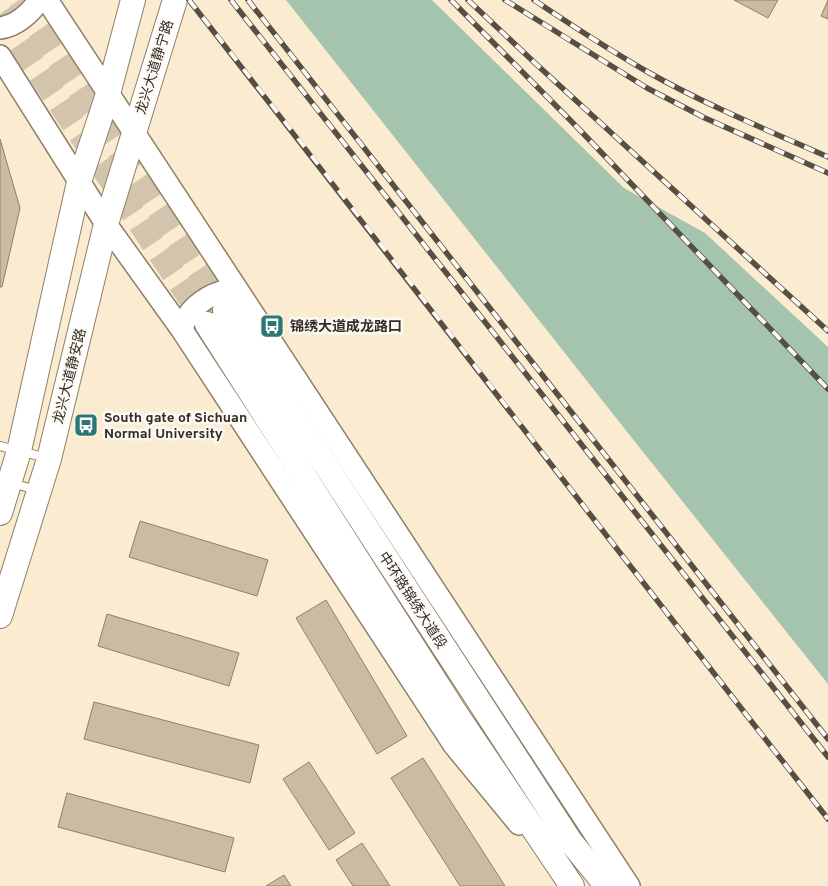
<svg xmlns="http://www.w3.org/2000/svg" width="828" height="886" font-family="Overpass,'Noto Sans SC',sans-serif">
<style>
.green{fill:#a5c4ae}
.building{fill:#cbbca1;stroke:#8f8067}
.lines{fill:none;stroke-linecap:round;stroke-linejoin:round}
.primary-tunnel{stroke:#d3c5ad;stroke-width:24;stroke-dasharray:24 12;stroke-linecap:butt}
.lane-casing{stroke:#8e8067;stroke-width:10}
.secondary-casing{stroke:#8e8067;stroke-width:24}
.primary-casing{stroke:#8e8067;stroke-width:26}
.lane{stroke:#fff;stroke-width:8}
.secondary{stroke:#fff;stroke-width:21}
.primary{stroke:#fff;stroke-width:24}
.rail-casing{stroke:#574f42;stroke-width:5.5}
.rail{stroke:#fdfaf5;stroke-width:4;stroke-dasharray:11;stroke-linecap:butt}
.labels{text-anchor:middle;stroke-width:5;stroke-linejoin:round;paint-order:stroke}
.street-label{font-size:14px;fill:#332d23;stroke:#fdfaf5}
.poi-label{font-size:14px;font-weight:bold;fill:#332d23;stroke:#fdfaf5;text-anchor:start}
</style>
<rect width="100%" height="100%" fill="#fbebd0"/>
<path class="green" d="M 286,0 L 432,0 L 624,188 L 705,233 L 828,347 L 828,684 L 628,433 Z"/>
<path class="building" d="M 734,0 L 778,0 L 768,18 Z
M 828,0 L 828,19 L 821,16 Z
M 0,139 L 20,208 L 2,287 L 0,287 Z
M 140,521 L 268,560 L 257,596 L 129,557 Z
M 326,600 L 407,736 L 377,754 L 296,618 Z
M 107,614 L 239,653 L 229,686 L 98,646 Z
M 94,702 L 259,745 L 250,783 L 84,739 Z
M 423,758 L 505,886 L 460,886 L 391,778 Z
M 309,762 L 355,833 L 329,850 L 283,779 Z
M 67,793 L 234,838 L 225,872 L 58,827 Z
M 362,843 L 390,886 L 353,886 L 336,860 Z
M 284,875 L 291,886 L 266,886 Z"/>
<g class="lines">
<path class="primary-tunnel" d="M 19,0 L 225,310
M 0,14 L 207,324"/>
<g class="lane-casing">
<path id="lane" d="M 0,446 L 47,458
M 12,483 L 36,490"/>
</g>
<g class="secondary-casing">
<path id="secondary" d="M 47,0 L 629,886
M 0,28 C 16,26 31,13 39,0
M 0,56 L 106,224 L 182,330 L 454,745 L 519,824
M 182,330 C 185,312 204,297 221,292 C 226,290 233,291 238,292"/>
</g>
<g class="primary-casing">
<path id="primary" d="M 225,310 L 570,841 L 607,886
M 207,324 L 456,714 L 572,886
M 0,513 L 19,451 L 79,182 L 108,94 L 133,0
M 0,616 L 49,459 L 106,224 L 175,0"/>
</g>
<use href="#lane" class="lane"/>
<use href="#secondary" class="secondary"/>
<use href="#primary" class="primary"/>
<g class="rail-casing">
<path id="rail" d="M 189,0 C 404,272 614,547 828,819
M 231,0 L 828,757
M 248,0 L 828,739
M 451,0 L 576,126 L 828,389
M 468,0 L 536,64 L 828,331
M 505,0 L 647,88 L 705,118 L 828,173
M 534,0 C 571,25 608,49 646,71 C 704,104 767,130 828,157"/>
</g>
<use href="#rail" class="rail"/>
</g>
<defs>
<g id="bus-square" transform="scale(1.25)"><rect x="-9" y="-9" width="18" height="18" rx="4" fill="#2c7675" stroke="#fdfaf5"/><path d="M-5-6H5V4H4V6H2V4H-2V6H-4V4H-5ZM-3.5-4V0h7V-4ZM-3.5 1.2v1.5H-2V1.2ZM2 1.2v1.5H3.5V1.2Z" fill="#fff"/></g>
</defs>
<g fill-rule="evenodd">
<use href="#bus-square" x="272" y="326"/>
<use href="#bus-square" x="86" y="425"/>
</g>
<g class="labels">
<g class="street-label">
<text transform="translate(154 67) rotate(-73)" y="5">龙兴大道静宁路</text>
<text transform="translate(69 376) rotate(-76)" y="5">龙兴大道静安路</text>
<text transform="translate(413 600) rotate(57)" y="5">中环路锦绣大道段</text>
</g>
<g class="poi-label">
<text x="290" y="331">锦绣大道成龙路口</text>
<text x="104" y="422">South gate of Sichuan<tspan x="104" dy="16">Normal University</tspan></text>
</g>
</g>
</svg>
